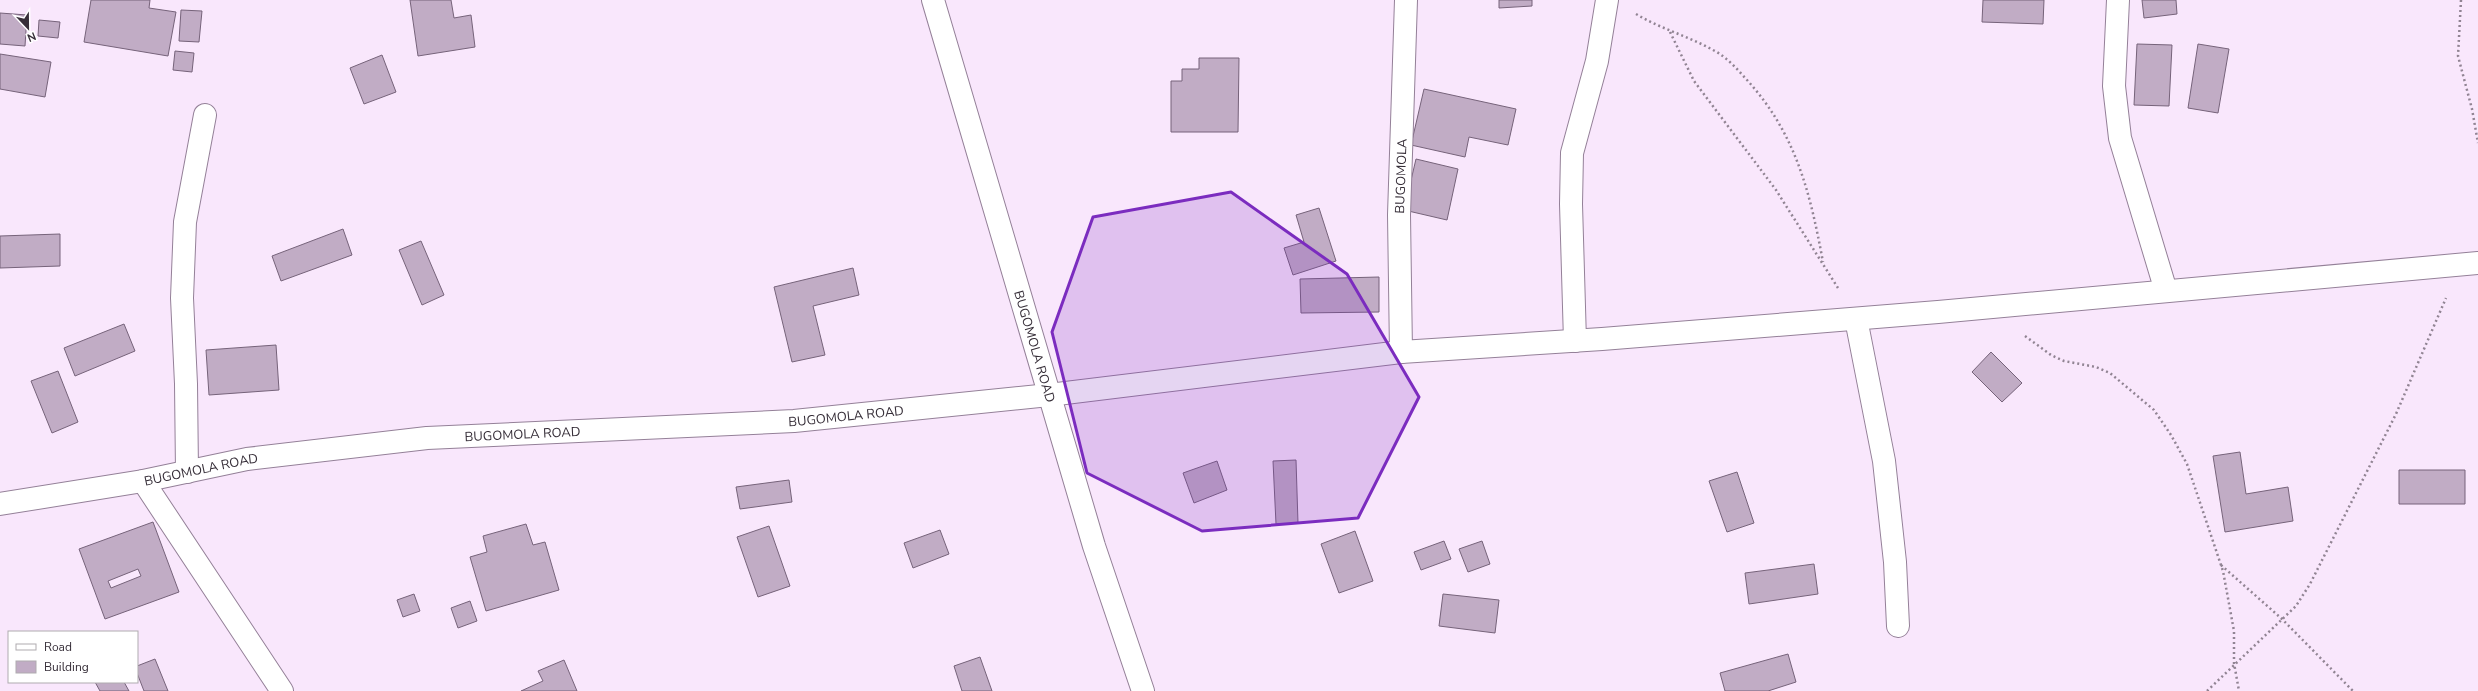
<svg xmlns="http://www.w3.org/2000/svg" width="2478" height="691" font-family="'Nunito Sans',sans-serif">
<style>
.building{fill:#c1acc5;stroke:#76637a;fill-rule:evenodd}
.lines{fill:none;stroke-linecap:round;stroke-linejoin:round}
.minor-casing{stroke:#948098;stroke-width:24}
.path{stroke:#918493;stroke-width:2.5;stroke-dasharray:2 3;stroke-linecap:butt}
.minor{stroke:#fff;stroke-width:22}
.marked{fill:#7b2cbf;fill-opacity:0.2;stroke:#7b2cbf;stroke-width:3;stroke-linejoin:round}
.labels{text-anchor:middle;stroke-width:4;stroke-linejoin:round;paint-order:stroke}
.street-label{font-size:13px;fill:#362e38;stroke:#fff}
</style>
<rect width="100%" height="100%" fill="#f9e7fc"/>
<path class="building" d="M 91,0 L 150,0 L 149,8 L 176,12 L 168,56 L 84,42 Z
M 410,0 L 451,0 L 454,18 L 471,15 L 475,47 L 418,56 Z
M 1499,0 L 1532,0 L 1532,6 L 1499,8 Z
M 1983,0 L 2044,0 L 2043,24 L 1982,22 Z
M 2142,0 L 2176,0 L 2177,14 L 2144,18 Z
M 181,10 L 202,11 L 199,42 L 179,41 Z
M 0,13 L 27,15 L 25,46 L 0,44 Z
M 39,20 L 60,22 L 58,38 L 38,36 Z
M 2137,44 L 2172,45 L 2169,106 L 2134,105 Z
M 2198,44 L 2229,49 L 2218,113 L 2188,108 Z
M 175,51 L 194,53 L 192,72 L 173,70 Z
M 0,54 L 51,62 L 45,97 L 0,89 Z
M 382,55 L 396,92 L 364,104 L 350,68 Z
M 1199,58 L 1239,58 L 1238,132 L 1171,132 L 1171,81 L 1182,81 L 1182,69 L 1199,69 Z
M 1424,89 L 1516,109 L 1508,145 L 1469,137 L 1465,157 L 1411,145 Z
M 1416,159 L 1458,169 L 1447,220 L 1404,210 Z
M 1319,208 L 1336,261 L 1293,275 L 1284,248 L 1304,242 L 1296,215 Z
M 343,229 L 352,255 L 281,281 L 272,256 Z
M 60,234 L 60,266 L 0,268 L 0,236 Z
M 421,241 L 444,295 L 422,305 L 399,250 Z
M 853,268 L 859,295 L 813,306 L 825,355 L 792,362 L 774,287 Z
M 1379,277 L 1379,312 L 1301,313 L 1300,279 Z
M 124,324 L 135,351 L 75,376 L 64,348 Z
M 276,345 L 279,390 L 209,395 L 206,350 Z
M 1991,352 L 2022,383 L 2002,402 L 1972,372 Z
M 58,371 L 78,422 L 52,433 L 31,381 Z
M 2240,452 L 2246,494 L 2288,487 L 2293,521 L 2225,532 L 2213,456 Z
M 1296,460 L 1298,523 L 1276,524 L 1273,461 Z
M 1217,461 L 1227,490 L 1194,503 L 1183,473 Z
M 2399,470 L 2465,470 L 2465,504 L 2399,504 Z
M 1737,472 L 1754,523 L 1727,532 L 1709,481 Z
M 789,480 L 792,502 L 740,509 L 736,487 Z
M 153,522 L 179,592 L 105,619 L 79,549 ZM 138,569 L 141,576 L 111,588 L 108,581 Z
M 526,524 L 533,545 L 545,542 L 559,590 L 486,611 L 470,557 L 487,552 L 483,536 Z
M 769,526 L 790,586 L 758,597 L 737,537 Z
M 940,530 L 949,554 L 913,568 L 904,543 Z
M 1355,531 L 1373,581 L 1339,593 L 1321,544 Z
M 1444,541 L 1451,559 L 1421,570 L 1414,552 Z
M 1482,541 L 1490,564 L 1468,572 L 1459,549 Z
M 1814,564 L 1818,594 L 1749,604 L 1745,573 Z
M 414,594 L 420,611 L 403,617 L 397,600 Z
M 1443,594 L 1499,600 L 1495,633 L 1439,626 Z
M 470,601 L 477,621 L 458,628 L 451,608 Z
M 1788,654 L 1796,682 L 1768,691 L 1725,691 L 1720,673 Z
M 980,657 L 992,691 L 962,691 L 954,666 Z
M 155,659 L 168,691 L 144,691 L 137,673 L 137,666 Z
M 564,660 L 577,691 L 521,691 L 543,681 L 538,671 Z
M 95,682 L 124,682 L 129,691 L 100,691 Z"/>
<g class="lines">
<g class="minor-casing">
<g id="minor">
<path id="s1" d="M 933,0 L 1094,546 L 1143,691"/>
<path d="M 2118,0 L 2114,86 L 2120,138 L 2166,291"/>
<path d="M 1856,319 L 1884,461 L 1895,562 L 1898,626"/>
<path d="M 1575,341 L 1571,204 L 1572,153 L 1597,61 L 1607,0"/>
<path id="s2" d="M 1401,352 L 1399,215 L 1406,0"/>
<path d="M 187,472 L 186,384 L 182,298 L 185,222 L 205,115"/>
<path d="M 143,481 L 282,691"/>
<path id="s3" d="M 0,504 L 143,481 L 247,459 L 427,438 L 794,421 L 1049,395 L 1401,352 L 1602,339 L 1938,312 L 2478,263"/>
</g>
</g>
<path class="path" d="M 2461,0 L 2458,56 L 2472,109 L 2478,143
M 1636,14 C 1661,29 1688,36 1713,50 C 1727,57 1737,69 1747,80 C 1796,134 1810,192 1823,262
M 1670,32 L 1694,81 L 1776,190 L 1838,288
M 2025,336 L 2051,355 L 2064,361 L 2096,367 L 2110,373 L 2154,410 L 2171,435 L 2187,464 L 2223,571 L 2234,631 L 2234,663 L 2239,691
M 2221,565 L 2282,619 L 2353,691
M 2207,691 L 2296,606 L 2310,584 L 2396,414 L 2446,298"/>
<use href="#minor" class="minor"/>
</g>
<path class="marked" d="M 1231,192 L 1347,274 L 1419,397 L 1358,518 L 1202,531 L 1087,473 L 1052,332 L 1093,217 Z"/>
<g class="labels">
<g class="street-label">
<text dy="5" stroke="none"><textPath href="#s2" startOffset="176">BUGOMOLA</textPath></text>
<text dy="5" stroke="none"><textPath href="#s1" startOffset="361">BUGOMOLA ROAD</textPath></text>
<text dy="5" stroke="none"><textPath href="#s3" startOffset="852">BUGOMOLA ROAD</textPath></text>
<text dy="5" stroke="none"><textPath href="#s3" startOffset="528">BUGOMOLA ROAD</textPath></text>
<text dy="5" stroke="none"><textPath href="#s3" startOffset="204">BUGOMOLA ROAD</textPath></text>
</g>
</g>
<rect x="8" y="631" width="130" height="52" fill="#ffffff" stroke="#afabaf"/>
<rect x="16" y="644" width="20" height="6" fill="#ffffff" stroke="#afabaf"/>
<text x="44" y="651" font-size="12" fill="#362e38">Road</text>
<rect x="16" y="661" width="20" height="12" fill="#c1acc5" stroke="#afabaf"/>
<text x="44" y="671" font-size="12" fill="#362e38">Building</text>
<g transform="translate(28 28) rotate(158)" stroke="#ffffff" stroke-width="3" paint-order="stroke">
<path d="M0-3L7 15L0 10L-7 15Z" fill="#362e38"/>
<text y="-6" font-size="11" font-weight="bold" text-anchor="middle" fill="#362e38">N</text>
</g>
</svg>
